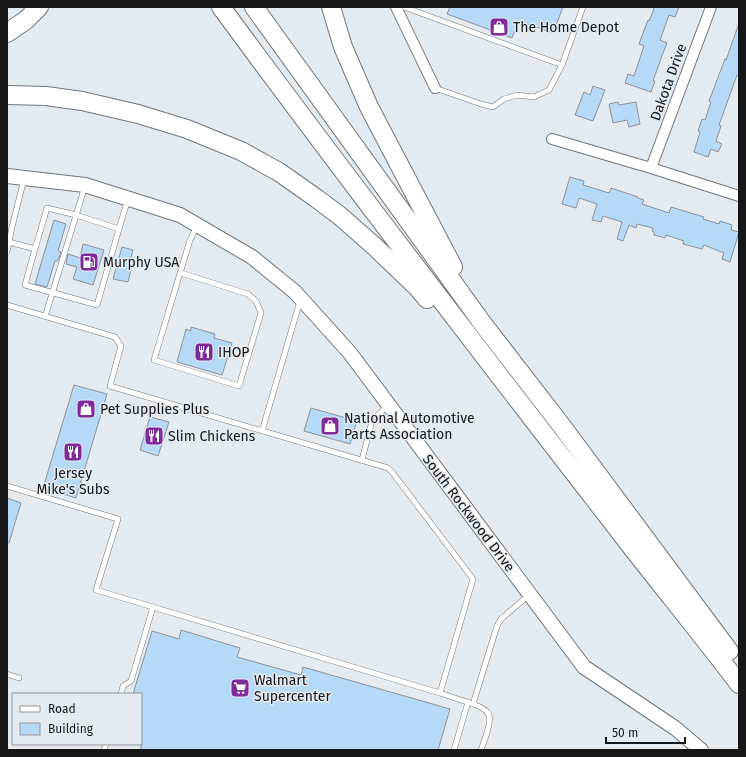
<svg xmlns="http://www.w3.org/2000/svg" width="746" height="757" font-family="'Fira Sans',sans-serif">
<style>
.building{fill:#b6d9f7;stroke:#8c9297}
.lines{fill:none;stroke-linecap:round;stroke-linejoin:round}
.lane-casing{stroke:#70767b;stroke-width:6}
.street-casing{stroke:#70767b;stroke-width:12}
.secondary-casing{stroke:#70767b;stroke-width:16}
.highway-casing{stroke:#70767b;stroke-width:20}
.lane{stroke:#fff;stroke-width:5}
.street{stroke:#fff;stroke-width:10}
.secondary{stroke:#fff;stroke-width:14}
.highway{stroke:#fff;stroke-width:18}
.labels{text-anchor:middle;stroke-width:3;stroke-linejoin:round;paint-order:stroke}
.poi-label{font-size:14px;fill:#151719;stroke:#e3eaf0;text-anchor:start}
.street-label{font-size:14px;fill:#151719;stroke:#e3eaf0}
</style>
<rect width="100%" height="100%" fill="#e3eaf0"/>
<path class="building" d="M 450,7 L 563,7 L 553,33 L 519,21 L 512,38 L 447,14 Z
M 652,7 L 679,7 L 675,17 L 669,15 L 660,40 L 667,43 L 663,53 L 653,81 L 655,81 L 651,92 L 625,83 L 628,74 L 634,76 L 644,46 L 639,44 L 648,20 L 649,21 L 654,9 Z
M 738,26 L 739,27 L 739,76 L 737,75 L 719,125 L 721,126 L 716,141 L 722,144 L 718,152 L 711,149 L 708,157 L 694,152 L 700,132 L 698,131 L 702,119 L 705,120 L 711,102 L 709,101 L 725,59 L 726,60 Z
M 593,86 L 605,90 L 593,121 L 575,115 L 584,92 L 590,95 Z
M 618,102 L 619,105 L 636,102 L 640,124 L 629,127 L 627,120 L 613,123 L 609,104 Z
M 570,177 L 584,181 L 583,185 L 593,188 L 609,193 L 611,188 L 638,197 L 638,198 L 644,200 L 642,204 L 669,213 L 671,207 L 704,217 L 703,219 L 719,224 L 720,221 L 732,225 L 731,230 L 739,232 L 730,262 L 722,259 L 724,253 L 704,245 L 702,249 L 683,244 L 684,241 L 666,235 L 665,238 L 654,235 L 654,232 L 652,231 L 653,228 L 637,224 L 636,228 L 629,225 L 623,241 L 617,239 L 622,222 L 603,216 L 601,222 L 592,220 L 597,204 L 579,198 L 576,208 L 562,204 Z
M 54,220 L 66,224 L 58,251 L 61,252 L 58,261 L 55,261 L 47,287 L 35,284 Z
M 83,244 L 104,250 L 93,285 L 73,279 L 77,267 L 66,264 L 68,254 L 80,258 Z
M 122,247 L 133,250 L 128,269 L 131,270 L 128,282 L 113,279 Z
M 191,327 L 215,334 L 214,338 L 232,343 L 222,375 L 177,362 L 186,329 L 191,331 Z
M 74,385 L 107,394 L 76,498 L 43,488 Z
M 311,408 L 357,421 L 350,444 L 304,431 Z
M 150,417 L 169,422 L 158,456 L 140,450 Z
M 7,498 L 21,503 L 9,543 L 7,543 Z
M 181,630 L 240,648 L 237,657 L 301,675 L 303,667 L 450,709 L 438,750 L 141,750 L 141,694 L 133,694 L 152,631 L 179,639 Z"/>
<g class="lines">
<g class="lane-casing">
<path id="lane" d="M 404,7 L 562,65 L 583,7
M 435,88 L 481,104 L 493,107 L 504,99 L 517,95 L 534,97 L 549,90 L 562,65
M 9,242 L 35,249 L 47,208 L 76,215 L 119,229 L 128,199
M 35,249 L 25,285 L 97,305 L 119,229
M 7,252 L 12,227 L 24,179
M 181,273 L 248,294 L 256,301 L 261,313 L 239,386 L 154,360 L 190,240 L 197,226
M 7,305 L 115,337 L 121,346 L 110,386 L 388,468 L 392,472 L 473,579 L 440,693 L 473,704 L 497,626 L 501,619 L 529,595
M 45,317 L 85,186
M 262,431 L 300,301
M 362,460 L 372,421 L 388,405
M 7,486 L 118,519 L 96,590 L 440,693
M 7,674 L 19,678
M 121,694 L 123,686 L 131,681 L 153,607
M 473,704 C 479,706 487,710 489,715 C 492,722 484,742 481,750
M 104,750 L 106,744
M 454,750 L 468,702"/>
</g>
<g class="street-casing">
<path id="street" d="M 396,7 L 435,88
M 552,139 L 651,168 L 739,196
M 651,168 L 711,7"/>
</g>
<g class="secondary-casing">
<path id="secondary" d="M 7,176 L 85,185 L 180,215 L 252,257 L 295,292 L 350,353 L 584,667 L 675,728 L 701,750"/>
</g>
<g class="highway-casing">
<path id="highway" d="M 221,7 C 351,184 485,358 620,532 C 659,583 700,632 739,684
M 254,7 L 483,324 L 561,425 L 729,651
M 331,7 L 343,47 L 369,107 L 453,267
M 7,33 L 26,20 L 39,7
M 7,95 L 46,96 L 82,101 L 138,114 L 187,129 L 241,151 L 279,172 L 316,198 L 340,216 L 373,245 L 417,287 L 427,299"/>
</g>
<use href="#lane" class="lane"/>
<use href="#street" class="street"/>
<use href="#secondary" class="secondary"/>
<use href="#highway" class="highway"/>
</g>
<defs>
<g id="shop-square" transform="scale(1)"><rect x="-9" y="-9" width="18" height="18" rx="4" fill="#802b9a" stroke="#e3eaf0"/><path d="M-5-2.5h2.3a2.7 3.5 0 0 1 5.4 0H5L5.5 6h-11ZM-1.5-2.5h3a1.5 2.3 0 0 0-3 0Z" fill="#fff"/></g>
<g id="fuel-square" transform="scale(1)"><rect x="-9" y="-9" width="18" height="18" rx="4" fill="#802b9a" stroke="#e3eaf0"/><path d="M-5.5-6h7V0h2V4h1.3V-2.5L3-4.5l.8-.8L6-3V5H2.5V1h-1V6h-7ZM-4.2-4.7v3.2H.2V-4.7Z" fill="#fff"/></g>
<g id="restaurant-square" transform="scale(1)"><rect x="-9" y="-9" width="18" height="18" rx="4" fill="#802b9a" stroke="#e3eaf0"/><path d="M-5-6h1v4h1v-4h1v4h1v-4h1v5L-1.5 .5V6h-2V.5L-5-1ZM5-6V6H3V1.5H1.5Q1.5-4 5-6Z" fill="#fff"/></g>
<g id="supermarket-square" transform="scale(1)"><rect x="-9" y="-9" width="18" height="18" rx="4" fill="#802b9a" stroke="#e3eaf0"/><path d="M-6-5.5h2.5l.6 2H6L4.5 2H-2.5L-4.4-4H-6ZM-1.5 3.2a1.3 1.3 0 1 0 .1 0ZM3 3.2a1.3 1.3 0 1 0 .1 0Z" fill="#fff"/></g>
</defs>
<g fill-rule="evenodd">
<use href="#shop-square" x="499" y="27"/>
<use href="#fuel-square" x="89" y="262"/>
<use href="#restaurant-square" x="204" y="352"/>
<use href="#shop-square" x="86" y="409"/>
<use href="#shop-square" x="330" y="426"/>
<use href="#restaurant-square" x="154" y="436"/>
<use href="#restaurant-square" x="73" y="452"/>
<use href="#supermarket-square" x="240" y="688"/>
</g>
<g class="labels">
<g class="poi-label">
<text x="513" y="32">The Home Depot</text>
<text x="103" y="267">Murphy USA</text>
<text x="218" y="357">IHOP</text>
<text x="100" y="414">Pet Supplies Plus</text>
<text x="344" y="423">National Automotive<tspan x="344" dy="16">Parts Association</tspan></text>
<text x="168" y="441">Slim Chickens</text>
<text x="73" y="478" text-anchor="middle">Jersey<tspan x="73" dy="16">Mike's Subs</tspan></text>
<text x="254" y="685">Walmart<tspan x="254" dy="16">Supercenter</tspan></text>
</g>
<g class="street-label">
<text transform="translate(668 82) rotate(-70)" y="5">Dakota Drive</text>
<text transform="translate(469 513) rotate(53)" y="5">South Rockwood Drive</text>
</g>
</g>
<rect width="746" height="757" fill="none" stroke="#151719" stroke-width="16"/>
<rect x="12" y="693" width="130" height="52" fill="#e3eaf0" stroke="#91969a"/>
<rect x="20" y="706" width="20" height="6" fill="#ffffff" stroke="#91969a"/>
<text x="48" y="713" font-size="12" fill="#151719">Road</text>
<rect x="20" y="723" width="20" height="12" fill="#b6d9f7" stroke="#91969a"/>
<text x="48" y="733" font-size="12" fill="#151719">Building</text>
<path d="M606 737v6h79v-6" fill="none" stroke="#151719" stroke-width="2"/>
<text x="612" y="737" font-size="12" fill="#151719" stroke="#e3eaf0" stroke-width="3" paint-order="stroke">50 m</text>
</svg>
